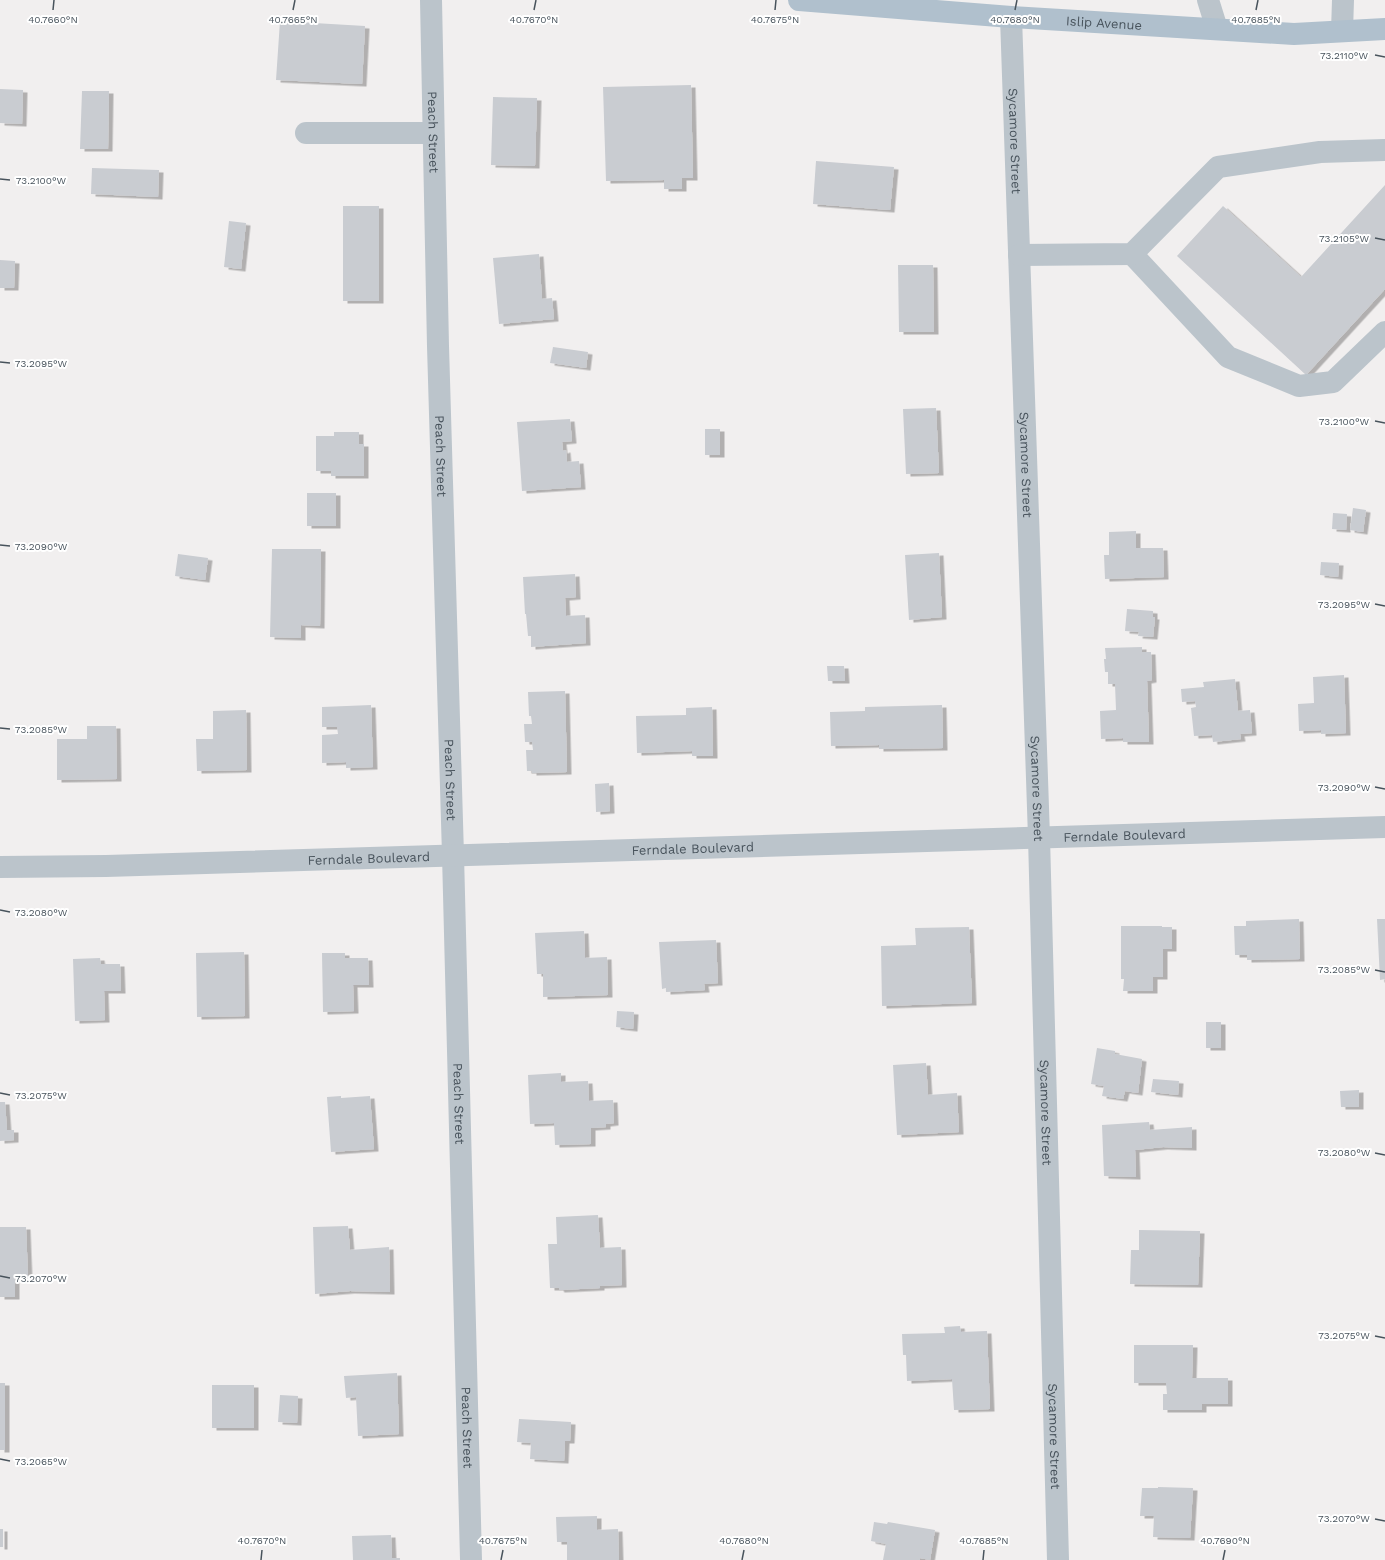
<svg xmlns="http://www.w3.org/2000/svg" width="1385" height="1560" font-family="'Work Sans',sans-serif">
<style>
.building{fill:#c9ccd1;filter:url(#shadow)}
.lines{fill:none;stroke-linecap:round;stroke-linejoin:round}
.minor{stroke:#bbc4cb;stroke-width:22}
.major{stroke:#b0c0cd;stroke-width:22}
.ticks{fill:none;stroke:#48535c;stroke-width:1.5}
.labels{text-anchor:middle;stroke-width:4;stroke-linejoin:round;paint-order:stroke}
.street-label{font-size:13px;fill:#48535c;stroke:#fff}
.ticks-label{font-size:10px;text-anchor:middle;fill:#48535c;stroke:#fff;stroke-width:4;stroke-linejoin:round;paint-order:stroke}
</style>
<defs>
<filter id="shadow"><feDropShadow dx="4.5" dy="2.5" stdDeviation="0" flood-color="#0004"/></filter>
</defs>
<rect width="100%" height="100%" fill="#f1efef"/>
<path class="building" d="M 280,21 L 365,26 L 362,84 L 276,80 Z
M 691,85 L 693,178 L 682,178 L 682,189 L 664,189 L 664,180 L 606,181 L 603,87 Z
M 0,89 L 23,90 L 22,124 L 0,123 Z
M 82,91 L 109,91 L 108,149 L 80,149 Z
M 493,97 L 537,98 L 535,166 L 491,165 Z
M 816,161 L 894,167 L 890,210 L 813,204 Z
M 92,168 L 159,170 L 158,197 L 91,194 Z
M 1385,185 L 1385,289 L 1306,375 L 1177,256 L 1223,206 L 1301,277 Z
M 343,206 L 379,206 L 379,301 L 343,301 Z
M 229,221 L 246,223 L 241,269 L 224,267 Z
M 539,254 L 542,299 L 552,298 L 554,319 L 499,324 L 493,258 Z
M 0,260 L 15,261 L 14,288 L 0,288 Z
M 898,265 L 933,265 L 934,332 L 899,332 Z
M 553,347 L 588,352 L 586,368 L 550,363 Z
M 936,408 L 939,473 L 906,474 L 903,409 Z
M 570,419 L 572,441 L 562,442 L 563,451 L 566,450 L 567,462 L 579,461 L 581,487 L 522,491 L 517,422 Z
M 705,429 L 720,429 L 720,455 L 705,455 Z
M 334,432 L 359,432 L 359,444 L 364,444 L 364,476 L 331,476 L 331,471 L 316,471 L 316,436 L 334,436 Z
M 307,493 L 336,493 L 336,526 L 307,526 Z
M 1353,508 L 1366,510 L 1363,532 L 1350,530 Z
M 1333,513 L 1347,514 L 1346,530 L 1332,529 Z
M 1136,531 L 1136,548 L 1163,548 L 1164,577 L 1105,579 L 1104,555 L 1109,555 L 1109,532 Z
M 272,549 L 321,549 L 320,626 L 301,625 L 301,638 L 270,637 Z
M 939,553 L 942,617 L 909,620 L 905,555 Z
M 178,554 L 208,558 L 205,580 L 175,576 Z
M 1321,562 L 1339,563 L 1338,577 L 1320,575 Z
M 575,574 L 576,597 L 565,598 L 566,616 L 585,615 L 586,643 L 531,647 L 531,636 L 528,636 L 526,614 L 525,614 L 523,577 Z
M 1127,609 L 1153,611 L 1153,617 L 1155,617 L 1153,637 L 1138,636 L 1139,632 L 1125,631 Z
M 1142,647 L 1142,652 L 1151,652 L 1152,680 L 1147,681 L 1149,742 L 1123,742 L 1123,738 L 1101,739 L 1100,711 L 1116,710 L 1115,684 L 1108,684 L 1108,672 L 1105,672 L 1104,659 L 1106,659 L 1105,648 Z
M 827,666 L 844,666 L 845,681 L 828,681 Z
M 1344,675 L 1346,733 L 1321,734 L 1321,730 L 1299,731 L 1298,704 L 1314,703 L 1313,677 Z
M 1235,679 L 1238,711 L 1250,710 L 1252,733 L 1240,734 L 1241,739 L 1213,742 L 1212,735 L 1194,736 L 1191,708 L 1196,707 L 1195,701 L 1182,702 L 1181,689 L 1204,687 L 1203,682 Z
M 565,691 L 567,772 L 532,773 L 532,771 L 527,771 L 526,750 L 533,750 L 532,742 L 525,742 L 524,724 L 532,724 L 531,716 L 529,716 L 528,692 Z
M 371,705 L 373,767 L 346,768 L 346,762 L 322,763 L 322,735 L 338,734 L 337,727 L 322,727 L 322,707 Z
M 942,705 L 943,748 L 879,749 L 879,745 L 831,746 L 830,712 L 865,711 L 865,707 Z
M 712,707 L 713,756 L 692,756 L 692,751 L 637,753 L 636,716 L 686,715 L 686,708 Z
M 246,710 L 247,770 L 197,771 L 196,739 L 213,739 L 213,711 Z
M 87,726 L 116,726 L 117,779 L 57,780 L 57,739 L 87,739 Z
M 609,783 L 610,811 L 596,812 L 595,784 Z
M 1299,919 L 1300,959 L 1247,960 L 1247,955 L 1235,955 L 1234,926 L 1246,926 L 1246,921 Z
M 1377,919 L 1385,919 L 1385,979 L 1380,980 Z
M 1121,926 L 1162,926 L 1162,927 L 1172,927 L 1172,949 L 1163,949 L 1163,977 L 1153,977 L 1153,991 L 1123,991 L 1124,979 L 1121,979 Z
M 969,927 L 972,1003 L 882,1006 L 881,946 L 916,945 L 915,928 Z
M 584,931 L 585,958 L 607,957 L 608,995 L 543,997 L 543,974 L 537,974 L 535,933 Z
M 716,940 L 718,983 L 704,984 L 705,990 L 666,992 L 666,988 L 662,989 L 659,942 Z
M 244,952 L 245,1016 L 197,1017 L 196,953 Z
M 322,953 L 345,953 L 345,958 L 368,958 L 369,985 L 353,985 L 354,1011 L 323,1012 Z
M 100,958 L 101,964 L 120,964 L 121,991 L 104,991 L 105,1020 L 75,1021 L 73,959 Z
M 617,1011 L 634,1012 L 633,1029 L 616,1027 Z
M 1206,1022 L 1221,1022 L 1221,1048 L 1206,1048 Z
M 1097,1048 L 1115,1051 L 1115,1054 L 1142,1059 L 1138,1093 L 1125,1091 L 1123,1099 L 1102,1096 L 1104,1086 L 1091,1084 Z
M 926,1063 L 928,1095 L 957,1093 L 959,1132 L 897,1135 L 893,1065 Z
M 561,1073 L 561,1082 L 588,1081 L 589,1101 L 613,1100 L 614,1123 L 606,1124 L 606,1127 L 591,1128 L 591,1144 L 555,1145 L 554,1123 L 530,1124 L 528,1075 Z
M 1153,1079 L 1179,1081 L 1178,1095 L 1151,1092 Z
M 1359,1090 L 1359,1107 L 1341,1107 L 1340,1091 Z
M 341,1096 L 341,1098 L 370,1096 L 374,1149 L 331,1152 L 327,1097 Z
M 0,1102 L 5,1102 L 7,1130 L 14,1130 L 14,1140 L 0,1141 Z
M 1149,1122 L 1150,1130 L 1192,1127 L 1192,1148 L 1163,1147 L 1135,1150 L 1136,1177 L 1104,1176 L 1102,1125 Z
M 598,1215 L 600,1248 L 621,1247 L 622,1285 L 600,1286 L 600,1288 L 560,1290 L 559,1288 L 550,1288 L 548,1244 L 557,1244 L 556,1217 Z
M 348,1226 L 350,1250 L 389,1247 L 390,1292 L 350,1291 L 315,1294 L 313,1227 Z
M 0,1227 L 26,1227 L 28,1277 L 15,1278 L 15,1297 L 0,1297 Z
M 1139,1230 L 1200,1231 L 1198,1285 L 1130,1284 L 1131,1250 L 1139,1250 Z
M 960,1326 L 961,1332 L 987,1331 L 990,1409 L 954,1410 L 952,1379 L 907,1381 L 906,1355 L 903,1355 L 902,1334 L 945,1333 L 944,1327 Z
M 1134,1345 L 1193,1345 L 1192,1378 L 1228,1378 L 1228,1404 L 1202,1404 L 1202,1410 L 1163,1410 L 1163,1394 L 1167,1394 L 1166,1383 L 1134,1383 Z
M 397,1373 L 399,1434 L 358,1436 L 356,1397 L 346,1398 L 344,1376 Z
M 0,1383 L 5,1383 L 5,1450 L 0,1450 Z
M 212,1385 L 254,1385 L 254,1428 L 212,1428 Z
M 280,1395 L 298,1396 L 297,1423 L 278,1422 Z
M 519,1419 L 571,1422 L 570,1441 L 565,1441 L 564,1461 L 530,1459 L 531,1443 L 517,1442 Z
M 1158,1487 L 1193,1488 L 1190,1538 L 1153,1537 L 1154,1516 L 1140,1516 L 1142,1488 L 1158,1488 Z
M 597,1516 L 597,1530 L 618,1529 L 619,1560 L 567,1560 L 567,1542 L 557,1542 L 556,1517 Z
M 874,1522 L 887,1524 L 888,1522 L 935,1530 L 930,1560 L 920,1558 L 920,1560 L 883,1560 L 886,1544 L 871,1541 Z
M 0,1529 L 3,1529 L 3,1547 L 0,1547 Z
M 391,1535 L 392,1558 L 400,1558 L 400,1560 L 353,1560 L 352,1536 Z"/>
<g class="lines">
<g class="minor">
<path id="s1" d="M 431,0 L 438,346 L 453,855 L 471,1560"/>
<path d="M 1208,0 L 1217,29"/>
<path id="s2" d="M 1011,17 L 1039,837 L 1058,1560"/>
<path d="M 1342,31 L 1343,0"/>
<path d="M 306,133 L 433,133"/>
<path d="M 1132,254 L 1228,357 L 1299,386 L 1333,382 L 1385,332"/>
<path d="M 1019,255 L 1132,254 L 1218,167 L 1320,152 L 1385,150"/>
<path id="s3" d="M 0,867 L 106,866 L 1385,827"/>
</g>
<path class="major" id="s4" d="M 799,0 L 1011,17 L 1294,34 L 1385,29"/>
</g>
<path class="ticks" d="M 53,10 L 54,0M 293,10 L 295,0M 534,10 L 536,0M 775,10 L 776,0M 1015,10 L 1017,0M 1256,10 L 1258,0M 1375,55 L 1385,57M 0,179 L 10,180M 1375,238 L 1385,240M 0,362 L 10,363M 1375,421 L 1385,423M 0,545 L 10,546M 1375,604 L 1385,606M 0,728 L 10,729M 1375,787 L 1385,789M 0,910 L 10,912M 1375,970 L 1385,972M 0,1093 L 10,1095M 1375,1153 L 1385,1155M 0,1276 L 10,1278M 1375,1336 L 1385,1338M 0,1459 L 10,1461M 1375,1519 L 1385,1521M 261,1560 L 262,1550M 501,1560 L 503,1550M 742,1560 L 744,1550M 983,1560 L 984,1550M 1223,1560 L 1225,1550"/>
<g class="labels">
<g class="street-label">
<text dy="5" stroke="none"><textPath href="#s4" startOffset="306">Islip Avenue</textPath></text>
<text dy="5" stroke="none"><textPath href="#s1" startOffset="132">Peach Street</textPath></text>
<text dy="5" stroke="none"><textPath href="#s2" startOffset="124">Sycamore Street</textPath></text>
<text dy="5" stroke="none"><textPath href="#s1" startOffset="456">Peach Street</textPath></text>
<text dy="5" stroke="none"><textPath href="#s2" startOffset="448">Sycamore Street</textPath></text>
<text dy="5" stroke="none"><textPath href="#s1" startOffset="780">Peach Street</textPath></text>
<text dy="5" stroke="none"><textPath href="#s2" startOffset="772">Sycamore Street</textPath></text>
<text dy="5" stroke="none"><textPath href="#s3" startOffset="1125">Ferndale Boulevard</textPath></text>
<text dy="5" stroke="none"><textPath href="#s3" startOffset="693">Ferndale Boulevard</textPath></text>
<text dy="5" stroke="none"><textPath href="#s3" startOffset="369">Ferndale Boulevard</textPath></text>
<text dy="5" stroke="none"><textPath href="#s1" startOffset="1104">Peach Street</textPath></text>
<text dy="5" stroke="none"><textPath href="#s2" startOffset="1096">Sycamore Street</textPath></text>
<text dy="5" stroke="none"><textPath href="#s1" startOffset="1428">Peach Street</textPath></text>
<text dy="5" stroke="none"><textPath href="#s2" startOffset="1420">Sycamore Street</textPath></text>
</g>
</g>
<g class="ticks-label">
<text x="293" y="23">40.7665°N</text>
<text x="534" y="23">40.7670°N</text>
<text x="775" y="23">40.7675°N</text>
<text x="1015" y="23">40.7680°N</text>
<text x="1256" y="23">40.7685°N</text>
<text x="53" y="23">40.7660°N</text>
<text x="1344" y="59">73.2110°W</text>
<text x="41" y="184">73.2100°W</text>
<text x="1344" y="242">73.2105°W</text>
<text x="41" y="367">73.2095°W</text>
<text x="1344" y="425">73.2100°W</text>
<text x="41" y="550">73.2090°W</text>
<text x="1344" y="608">73.2095°W</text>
<text x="41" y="733">73.2085°W</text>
<text x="1344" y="791">73.2090°W</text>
<text x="41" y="916">73.2080°W</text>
<text x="1344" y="973">73.2085°W</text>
<text x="41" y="1099">73.2075°W</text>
<text x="1344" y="1156">73.2080°W</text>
<text x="41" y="1282">73.2070°W</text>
<text x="1344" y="1339">73.2075°W</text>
<text x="41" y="1465">73.2065°W</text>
<text x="1344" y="1522">73.2070°W</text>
<text x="262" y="1544">40.7670°N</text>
<text x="503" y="1544">40.7675°N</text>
<text x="744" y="1544">40.7680°N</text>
<text x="984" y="1544">40.7685°N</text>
<text x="1225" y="1544">40.7690°N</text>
</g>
</svg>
